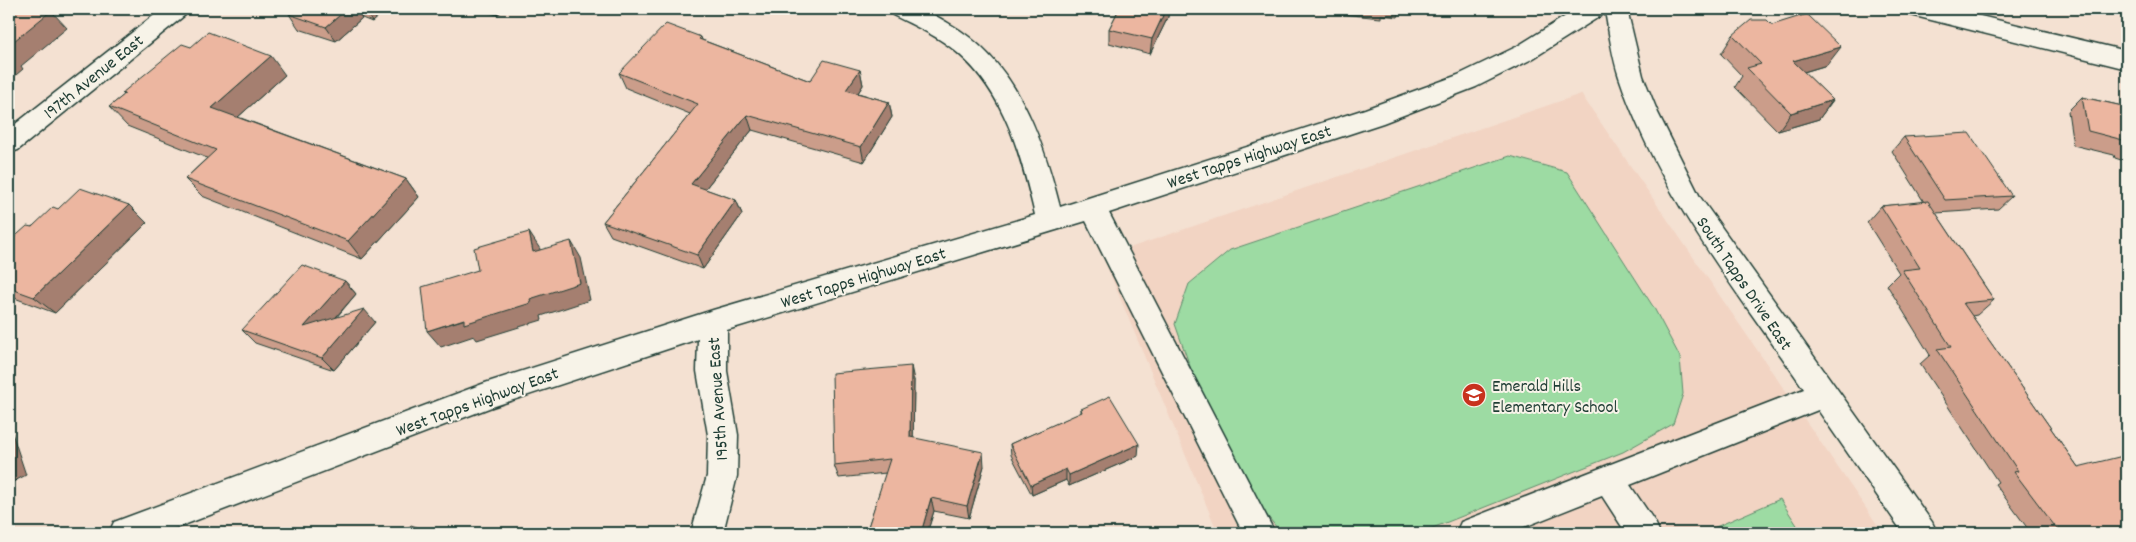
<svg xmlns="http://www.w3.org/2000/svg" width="2136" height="542" font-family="Dekko,sans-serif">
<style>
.built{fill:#f2d4c3}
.green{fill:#9ddba3;stroke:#5e8c6c}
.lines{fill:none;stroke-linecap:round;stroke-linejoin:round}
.minor-casing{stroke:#1f3d34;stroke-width:3}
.minor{fill:#f7f3e8;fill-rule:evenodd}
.wall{fill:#cb9d8a;stroke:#1f3d34}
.shaded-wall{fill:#a57f70;stroke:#1f3d34}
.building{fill:#ecb6a0;stroke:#1f3d34}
.labels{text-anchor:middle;stroke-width:4;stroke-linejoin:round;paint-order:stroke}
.street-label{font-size:18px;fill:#1f3d34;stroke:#f7f3e8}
.poi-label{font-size:18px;fill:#1f3d34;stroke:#f7f3e8;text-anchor:start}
</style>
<rect width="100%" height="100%" fill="#f4e1d2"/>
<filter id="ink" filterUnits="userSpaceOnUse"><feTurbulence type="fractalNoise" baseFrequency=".02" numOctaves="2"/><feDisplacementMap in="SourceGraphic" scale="10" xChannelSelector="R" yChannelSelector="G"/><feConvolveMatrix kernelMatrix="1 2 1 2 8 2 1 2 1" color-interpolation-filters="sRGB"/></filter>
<g filter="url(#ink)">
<path class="built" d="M 1581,94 L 1883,533 L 1218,533 L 1103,257 Z"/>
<path class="green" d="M 1510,156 L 1567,172 L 1654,308 L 1680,357 L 1683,394 L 1673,424 L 1623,452 L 1420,533 L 1281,533 L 1223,460 L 1175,324 L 1189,284 L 1230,250 Z
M 1780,499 L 1802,533 L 1702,533 Z"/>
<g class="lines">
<g class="minor-casing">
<path id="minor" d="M 162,9 L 189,9 L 185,15 L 18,150 L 9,153 L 9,129 Z
M 890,9 C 899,9 911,7 920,9 C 929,11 939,18 948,23 C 1016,61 1042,136 1060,207 L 1365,109 L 1458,75 L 1516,47 L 1577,9 L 1627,9 L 1643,76 L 1658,113 L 1700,197 L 1932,522 L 1937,533 L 1903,533 L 1818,410 L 1630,485 L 1655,522 L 1660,533 L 1626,533 L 1602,496 L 1509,533 L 1456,533 L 1461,522 L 1804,389 C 1736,290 1658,193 1619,77 C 1612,56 1609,32 1605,11 L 1602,15 L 1532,59 L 1476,87 L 1383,123 L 1109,213 L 1275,533 L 1243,533 L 1086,221 L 727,330 L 727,371 L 738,435 L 737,476 L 723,533 L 691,533 L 707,476 L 708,435 L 697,371 L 698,339 L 489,408 L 163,533 L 109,533 L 114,522 L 485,383 L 713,310 L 1035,215 C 1021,156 1006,95 959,54 C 940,37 915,26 893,15 Z
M 1908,9 L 1951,9 L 2127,51 L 2127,69 L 1911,15 Z"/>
</g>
<use href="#minor" class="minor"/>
</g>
<path class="wall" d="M 295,9 L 386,9 L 372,22 L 362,18 L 336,41 L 299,29 L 289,14 Z
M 477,9 L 504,9 L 497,15 Z
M 1119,9 L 1168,9 L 1168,17 L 1150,54 L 1109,43 L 1109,29 Z
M 1341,9 L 1401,9 L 1398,17 L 1381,15 L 1381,18 L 1342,14 Z
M 1772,25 L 1827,65 L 1804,72 L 1833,100 L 1819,119 L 1778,131 L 1735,87 L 1742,76 L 1721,54 L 1733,35 Z
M 701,37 L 702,40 L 810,81 L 860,70 L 863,85 L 858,93 L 889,102 L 892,117 L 864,162 L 752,130 L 705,189 L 736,200 L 742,214 L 703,269 L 611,236 L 603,222 L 690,114 L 626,88 L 619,73 Z
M 191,47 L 285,75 L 238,117 L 406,179 L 419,197 L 362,259 L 202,196 L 185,179 L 207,158 L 127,126 L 109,107 L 124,95 L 122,93 Z
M 2082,97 L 2127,107 L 2127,162 L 2115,158 L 2114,155 L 2073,145 L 2068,111 Z
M 1904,137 L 2012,196 L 1998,209 L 1936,213 L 1994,300 L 1977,315 L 1972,316 L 2078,467 L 2127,533 L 2031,533 L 1995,484 L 1998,482 L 1920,364 L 1930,355 L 1887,285 L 1899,273 L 1867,222 L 1881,206 L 1924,202 L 1892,151 Z
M 129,205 L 147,223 L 55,313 L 9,296 L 9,242 L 58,209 Z
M 345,281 L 356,294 L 336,318 L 375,322 L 334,370 L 255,343 L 242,330 Z
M 914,380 L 913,438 L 984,466 L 969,518 L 934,511 L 927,533 L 866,533 L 886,473 L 839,478 L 834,465 Z
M 1081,409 L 1138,456 L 1069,486 L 1066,480 L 1032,495 L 1011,455 L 1010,444 L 1081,413 Z"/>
<path class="shaded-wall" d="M 34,9 L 61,9 L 54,14 L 67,28 L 21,66 L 23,69 L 9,81 L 9,45 Z
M 347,9 L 356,9 L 362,18 L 336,41 L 326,27 Z
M 364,9 L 386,9 L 372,22 Z
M 493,9 L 504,9 L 497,15 Z
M 1166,9 L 1168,9 L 1168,17 L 1150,54 L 1152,39 Z
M 1841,47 L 1827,65 L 1780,79 L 1793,61 Z
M 271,56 L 285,75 L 228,126 L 212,108 Z
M 860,70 L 863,85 L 850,105 L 846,90 Z
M 1833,100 L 1819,119 L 1778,131 L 1791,113 Z
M 889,102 L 892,117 L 864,162 L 861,147 Z
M 747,115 L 752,130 L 697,199 L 691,184 Z
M 406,179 L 419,197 L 362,259 L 348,241 Z
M 736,200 L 742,214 L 703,269 L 697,255 Z
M 129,205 L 147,223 L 55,313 L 34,297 Z
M 529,232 L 540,249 L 544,269 L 533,252 Z
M 571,241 L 581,258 L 590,300 L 541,316 L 542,320 L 477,340 L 474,336 L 441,347 L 427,331 L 530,299 Z
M 345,281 L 356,294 L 316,340 L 304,327 Z
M 364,309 L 375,322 L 334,370 L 322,358 Z
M 911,366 L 914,380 L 913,451 L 910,437 Z
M 9,427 L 10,427 L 26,475 L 9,484 Z
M 1139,444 L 1138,456 L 1069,486 L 1069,475 Z
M 983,452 L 984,466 L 969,518 L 967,506 Z
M 1066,469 L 1066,480 L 1032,495 L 1031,485 Z
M 931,498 L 934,511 L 927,533 L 921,533 Z"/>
<path class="building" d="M 9,9 L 44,9 L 51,11 L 9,45 Z
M 295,9 L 347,9 L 326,27 L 289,14 Z
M 1119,9 L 1166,9 L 1152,39 L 1109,29 Z
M 1807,14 L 1841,47 L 1793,61 L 1833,100 L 1791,113 L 1747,68 L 1761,64 L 1733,35 L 1751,20 L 1767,20 L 1772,25 Z
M 666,24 L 701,37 L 699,39 L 810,81 L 824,60 L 860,70 L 846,90 L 889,102 L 861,147 L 747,115 L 691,184 L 736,200 L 697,255 L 603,222 L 698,104 L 619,73 Z
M 208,32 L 271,56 L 212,108 L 406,179 L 348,241 L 185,179 L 216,150 L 109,107 L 125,94 L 122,93 L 182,44 L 191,47 Z
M 2082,97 L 2127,107 L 2127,141 L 2088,131 Z
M 1969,133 L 2012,196 L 1945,200 L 1904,137 Z
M 80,188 L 129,205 L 34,297 L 9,288 L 9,242 L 27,226 L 32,227 L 53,207 L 58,209 Z
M 1928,201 L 1994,300 L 1963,303 L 2078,467 L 2127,455 L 2127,533 L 2060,533 L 2014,472 L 2018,471 L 1937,349 L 1951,347 L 1902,270 L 1920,268 L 1881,206 Z
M 529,232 L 533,252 L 571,241 L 580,283 L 530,299 L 531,303 L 464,324 L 464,319 L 427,331 L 422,287 L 478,270 L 474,248 Z
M 302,265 L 345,281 L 304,327 L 364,309 L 322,358 L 242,330 Z
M 911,366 L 910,437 L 983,452 L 967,506 L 931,498 L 921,533 L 866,533 L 890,459 L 834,465 L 832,373 Z
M 1110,396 L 1139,444 L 1069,475 L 1066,469 L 1031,485 L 1010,444 L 1082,412 L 1081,409 Z
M 411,525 L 433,533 L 405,533 Z"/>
</g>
<defs>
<g id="school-disc" transform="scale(1.25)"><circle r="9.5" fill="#c8321e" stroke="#f7f3e8"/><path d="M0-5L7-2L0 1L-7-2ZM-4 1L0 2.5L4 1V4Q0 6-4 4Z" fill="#fff"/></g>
</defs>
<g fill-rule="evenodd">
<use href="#school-disc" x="1474" y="395"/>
</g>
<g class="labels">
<g class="street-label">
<text transform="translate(93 76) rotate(-39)" y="6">197th Avenue East</text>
<text transform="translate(1249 156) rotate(-18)" y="6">West Tapps Highway East</text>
<text transform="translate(863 277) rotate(-17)" y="6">West Tapps Highway East</text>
<text transform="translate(1745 283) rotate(56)" y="6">South Tapps Drive East</text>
<text transform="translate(717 399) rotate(-94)" y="6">195th Avenue East</text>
<text transform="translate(477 401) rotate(-20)" y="6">West Tapps Highway East</text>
</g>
<g class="poi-label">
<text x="1492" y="391">Emerald Hills<tspan x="1492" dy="21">Elementary School</tspan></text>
</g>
</g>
<rect width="2136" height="542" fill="none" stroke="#f7f3e8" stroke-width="30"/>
<rect x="15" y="15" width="2106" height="512" fill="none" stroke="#1f3d34" stroke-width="2" filter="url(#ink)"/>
</svg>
